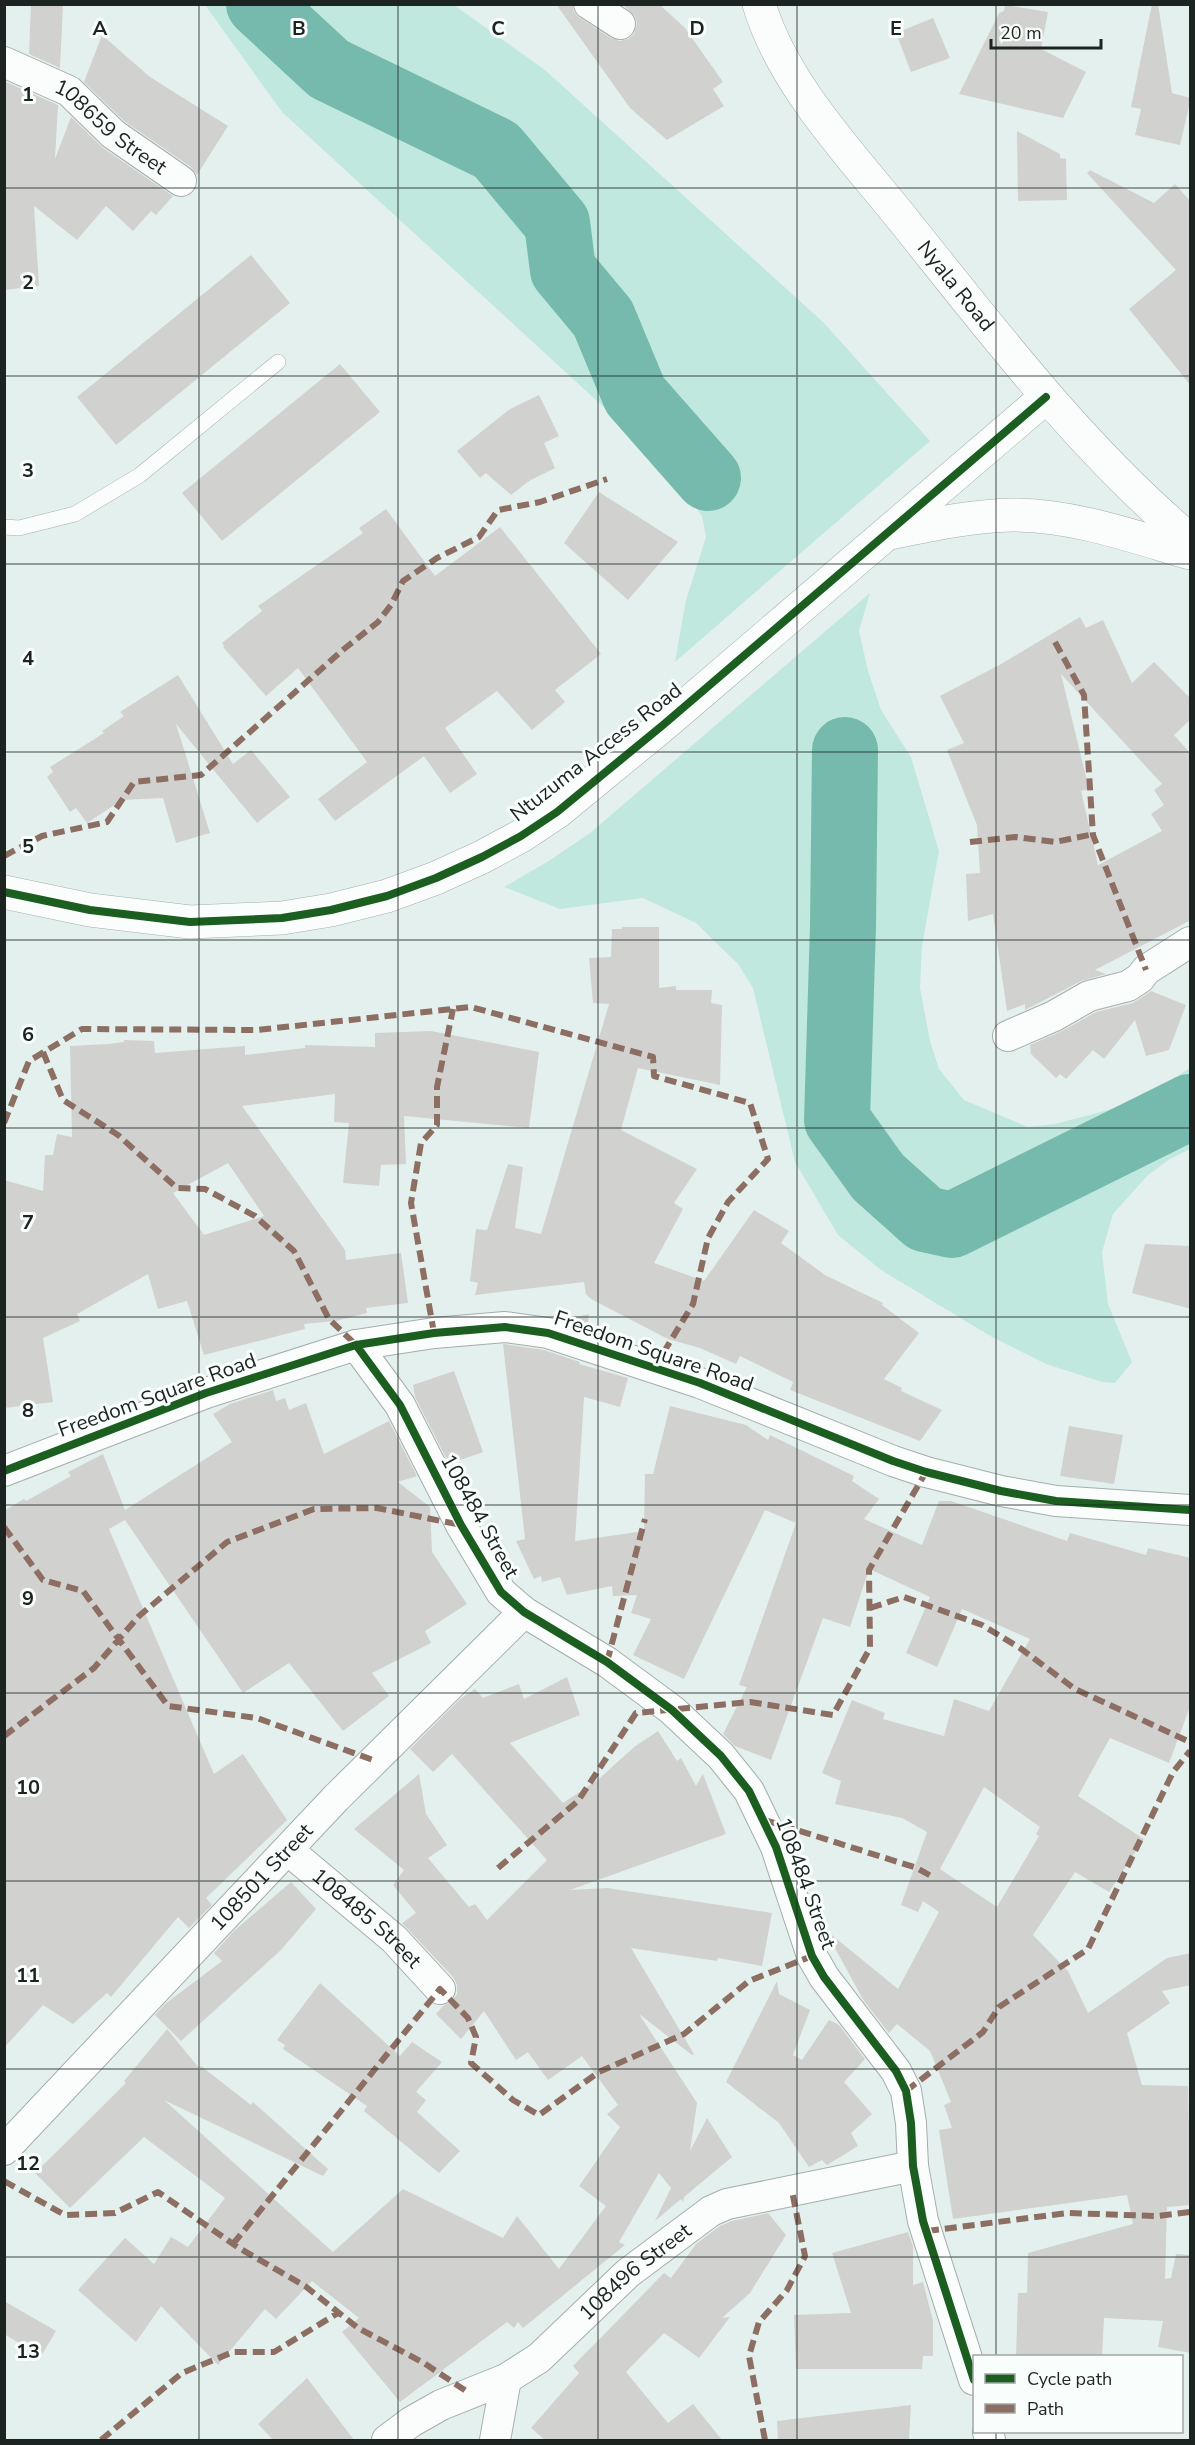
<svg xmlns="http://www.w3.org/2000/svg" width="1195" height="2445" font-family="'Nunito Sans',sans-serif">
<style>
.green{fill:#c1e8de}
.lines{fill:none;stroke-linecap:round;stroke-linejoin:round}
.river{stroke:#75baac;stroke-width:66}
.building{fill:#d1d2cf;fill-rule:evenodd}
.lane-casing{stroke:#a5aeac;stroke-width:16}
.street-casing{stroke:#a5aeac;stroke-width:32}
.secondary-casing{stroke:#a5aeac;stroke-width:34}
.lane{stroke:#fbfdfc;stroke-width:15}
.street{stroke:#fbfdfc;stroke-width:30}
.secondary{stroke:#fbfdfc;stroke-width:33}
.quiet{stroke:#8d6e63;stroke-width:6;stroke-dasharray:12 6;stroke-linecap:butt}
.cycleway-casing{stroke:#f9fefd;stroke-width:11}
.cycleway{stroke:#1b5e20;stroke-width:8}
.grid{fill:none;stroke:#1c2422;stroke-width:1.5;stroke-opacity:0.55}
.labels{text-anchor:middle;stroke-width:6;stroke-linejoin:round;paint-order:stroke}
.street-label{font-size:21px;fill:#1c2422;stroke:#f9fefd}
.grid-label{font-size:20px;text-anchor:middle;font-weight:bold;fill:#1c2422;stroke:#f9fefd;stroke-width:6;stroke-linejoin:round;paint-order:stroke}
</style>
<rect width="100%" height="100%" fill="#e4f0ed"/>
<path class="green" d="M 205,5 L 454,5 L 545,70 L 824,323 L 930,441 L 675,662 L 686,600 L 706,537 L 702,516 L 668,466 L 282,112 Z
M 870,593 L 859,631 L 868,671 L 881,710 L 911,757 L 939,851 L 922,946 L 920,988 L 930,1041 L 939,1069 L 964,1100 L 1028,1127 L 1055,1124 L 1134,1103 L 1190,1068 L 1190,1149 L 1170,1159 L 1148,1175 L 1113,1214 L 1102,1252 L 1108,1304 L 1132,1362 L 1115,1383 L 1102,1382 L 1046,1364 L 992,1337 L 881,1270 L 838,1235 L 795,1162 L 753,988 L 738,964 L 696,923 L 643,898 L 560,909 L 504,887 L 547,862 L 590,833 Z"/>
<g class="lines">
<path class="river" d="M 259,4 L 329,69 L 496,150 L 557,223 L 563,270 L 603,318 L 635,395 L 708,478
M 845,750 L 843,926 L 837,1120 L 878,1177 L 925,1219 L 952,1225 L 1190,1107"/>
</g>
<path class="building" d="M 31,4 L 63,4 L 60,68 L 29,54 Z
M 556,4 L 572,4 L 574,12 L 580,18 L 611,38 L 620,41 L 628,39 L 634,34 L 637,24 L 635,16 L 622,4 L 659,4 L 685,28 L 723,82 L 713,89 L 724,106 L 667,140 L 630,108 Z
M 1152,4 L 1158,4 L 1172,93 L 1191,98 L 1180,145 L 1135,135 L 1141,109 L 1131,107 Z
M 1005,5 L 1048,12 L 1041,49 L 1086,72 L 1063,118 L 959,94 L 999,13 L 1004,11 Z
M 933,18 L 950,58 L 911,72 L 896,33 Z
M 102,35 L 150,77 L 228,126 L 197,175 L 191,167 L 124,121 L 84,82 Z
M 4,81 L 58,105 L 55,159 L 71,117 L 103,148 L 173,196 L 156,215 L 151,211 L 133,231 L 106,206 L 77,240 L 34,206 L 39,286 L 4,290 Z
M 1017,131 L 1060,154 L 1060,158 L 1066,159 L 1067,200 L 1018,201 Z
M 1090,170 L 1154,203 L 1175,184 L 1191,202 L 1191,386 L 1129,309 L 1176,270 L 1087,173 Z
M 251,255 L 290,303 L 116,445 L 77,397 Z
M 340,364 L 380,412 L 222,541 L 182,493 Z
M 539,395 L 559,436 L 544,443 L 555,468 L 529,481 L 511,495 L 486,473 L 480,478 L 457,451 L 510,409 Z
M 599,492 L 678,542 L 628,600 L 564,543 Z
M 386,509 L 435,576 L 500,527 L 601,654 L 555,690 L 565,702 L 532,730 L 497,691 L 445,728 L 477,774 L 450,793 L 424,756 L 335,821 L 318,799 L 367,762 L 298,668 L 266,696 L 223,647 L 224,646 L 222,643 L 262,611 L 258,606 L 363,533 L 359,528 Z
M 1080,617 L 1086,628 L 1103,620 L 1132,683 L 1154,662 L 1191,699 L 1191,719 L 1174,735 L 1191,754 L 1191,920 L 1095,970 L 1106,974 L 1081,981 L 1025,1010 L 1025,1004 L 1007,1011 L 993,914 L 968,921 L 966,874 L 980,873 L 977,825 L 947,750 L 964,743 L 940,696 L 1001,664 ZM 1061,674 L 1162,784 L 1154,790 L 1164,805 L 1151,814 L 1162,831 L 1098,865 L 1081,791 L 1089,789 Z
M 178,675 L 233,764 L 251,750 L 290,797 L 257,823 L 176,724 L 210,833 L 176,843 L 163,798 L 122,800 L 87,823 L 76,808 L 70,812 L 47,777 L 53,772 L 50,767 L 104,733 L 102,731 L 124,716 L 120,712 Z
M 622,927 L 659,927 L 659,988 L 676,986 L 676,990 L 712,990 L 711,1003 L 722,1005 L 720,1085 L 638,1068 L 621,1130 L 697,1169 L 674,1203 L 683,1209 L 654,1263 L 704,1281 L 754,1210 L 789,1231 L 781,1243 L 825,1275 L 883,1303 L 882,1305 L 919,1333 L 884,1379 L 902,1388 L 901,1391 L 942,1410 L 920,1441 L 790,1390 L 793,1382 L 740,1356 L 736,1364 L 700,1348 L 668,1339 L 591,1299 L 586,1294 L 584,1282 L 475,1295 L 478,1283 L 470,1281 L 476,1229 L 487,1230 L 508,1164 L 523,1167 L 515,1228 L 541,1234 L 609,1004 L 593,1003 L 589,958 L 611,957 L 612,929 L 622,929 Z
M 1151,991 L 1186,1005 L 1169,1050 L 1146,1056 L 1135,1020 L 1104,1059 L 1093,1050 L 1066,1079 L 1060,1074 L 1056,1078 L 1031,1054 L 1030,1045 L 1062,1031 L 1096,1012 L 1133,1003 Z
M 431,1031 L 539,1052 L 529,1128 L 404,1116 L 406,1164 L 381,1165 L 379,1186 L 343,1183 L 349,1123 L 334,1122 L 335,1094 L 242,1106 L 345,1250 L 346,1260 L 401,1253 L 408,1303 L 366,1308 L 367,1313 L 336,1321 L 304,1324 L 305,1329 L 204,1355 L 187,1301 L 158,1309 L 148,1274 L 77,1314 L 80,1321 L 43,1338 L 53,1402 L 4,1408 L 4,1180 L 43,1191 L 45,1155 L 53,1155 L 57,1134 L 72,1137 L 70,1046 L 108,1044 L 124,1042 L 124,1040 L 154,1041 L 155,1053 L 245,1046 L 245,1055 L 305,1048 L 305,1045 L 375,1047 L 375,1033 ZM 228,1163 L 264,1216 L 204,1235 L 173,1193 Z
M 1145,1244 L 1191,1246 L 1191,1309 L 1132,1293 Z
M 589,1314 L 587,1328 L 565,1320 Z
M 503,1344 L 544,1350 L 580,1362 L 579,1364 L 628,1378 L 620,1407 L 584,1397 L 575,1541 L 644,1531 L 645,1474 L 653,1474 L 670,1406 L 746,1425 L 768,1440 L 770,1435 L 854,1476 L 852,1481 L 879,1499 L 864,1519 L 922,1545 L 939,1501 L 951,1501 L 1067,1541 L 1070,1533 L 1146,1555 L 1148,1548 L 1191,1558 L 1191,1704 L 1169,1763 L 1110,1738 L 1078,1796 L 1144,1839 L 1109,1892 L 1075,1872 L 1033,1935 L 1068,1971 L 1088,2013 L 1167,1958 L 1191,1953 L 1191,1985 L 1162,1991 L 1170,2003 L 1127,2033 L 1142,2085 L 1188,2086 L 1191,2205 L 1167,2207 L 1165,2279 L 1171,2278 L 1176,2254 L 1191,2255 L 1191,2353 L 1158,2347 L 1163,2321 L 1104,2318 L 1102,2356 L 1016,2356 L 1018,2293 L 1027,2293 L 1028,2253 L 1133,2224 L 1127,2195 L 953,2219 L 939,2130 L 952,2128 L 944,2105 L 951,2102 L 930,2051 L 897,2024 L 889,2033 L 864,2001 L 826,1932 L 827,1931 L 898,1989 L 939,1912 L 923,1901 L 918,1912 L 901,1905 L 927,1832 L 902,1818 L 835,1804 L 841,1781 L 822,1773 L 852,1700 L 885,1713 L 883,1719 L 944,1736 L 954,1699 L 989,1711 L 1030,1639 L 962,1609 L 937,1667 L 906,1653 L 930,1597 L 869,1569 L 850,1627 L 823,1618 L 771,1760 L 735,1746 L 723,1734 L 747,1687 L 739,1685 L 796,1523 L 765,1510 L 684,1679 L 633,1655 L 651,1619 L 631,1613 L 637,1595 L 613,1596 L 612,1586 L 567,1595 L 560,1577 L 542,1582 L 541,1576 L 534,1579 L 516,1541 L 525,1539 ZM 984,1787 L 1040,1827 L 1036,1834 L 1039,1836 L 997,1907 L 940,1869 Z
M 454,1371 L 483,1452 L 449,1464 L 415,1397 L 413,1385 Z
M 273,1390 L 276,1401 L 285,1398 L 289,1410 L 306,1403 L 324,1454 L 389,1421 L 417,1476 L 398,1482 L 430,1507 L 432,1552 L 467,1604 L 425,1631 L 431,1643 L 372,1673 L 389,1696 L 343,1731 L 289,1663 L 243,1693 L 125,1520 L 109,1529 L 214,1774 L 243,1754 L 287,1820 L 206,1898 L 212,1905 L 189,1928 L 178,1917 L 111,1997 L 107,1993 L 73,2024 L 43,2005 L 4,2048 L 4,1511 L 24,1499 L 26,1501 L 71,1476 L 68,1472 L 103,1454 L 125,1510 L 232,1442 L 213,1414 L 230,1404 Z
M 1069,1426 L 1123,1435 L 1114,1484 L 1060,1476 Z
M 567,1677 L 580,1715 L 510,1743 L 563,1803 L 599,1779 L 634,1747 L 658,1731 L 677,1761 L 681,1758 L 696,1786 L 703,1774 L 726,1834 L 570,1890 L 607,1888 L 772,1913 L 762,1966 L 718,1958 L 717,1961 L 631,1948 L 694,2054 L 692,2055 L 639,2014 L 697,2103 L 690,2151 L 707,2118 L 732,2157 L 684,2197 L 683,2202 L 681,2199 L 655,2221 L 671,2188 L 659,2173 L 619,2242 L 625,2245 L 523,2328 L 518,2322 L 514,2328 L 507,2322 L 400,2402 L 342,2332 L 359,2318 L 312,2281 L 276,2319 L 265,2309 L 218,2365 L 161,2306 L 136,2342 L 78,2290 L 125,2238 L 154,2264 L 171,2237 L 188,2247 L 225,2198 L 144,2137 L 70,2208 L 35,2173 L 126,2083 L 124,2081 L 167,2029 L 199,2068 L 201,2066 L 251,2105 L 253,2102 L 328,2169 L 323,2176 L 164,2100 L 333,2252 L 403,2189 L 503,2238 L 517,2216 L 559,2269 L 606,2206 L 579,2186 L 620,2127 L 607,2114 L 618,2105 L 582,2056 L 548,2080 L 528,2052 L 516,2060 L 484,2011 L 461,2039 L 436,2014 L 443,2006 L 452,2001 L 457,1994 L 457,1985 L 453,1977 L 402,1923 L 416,1913 L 393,1885 L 404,1870 L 354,1829 L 419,1774 L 426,1814 L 447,1845 L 428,1858 L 469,1907 L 475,1904 L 487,1920 L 547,1860 L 452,1754 L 433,1772 L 410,1749 L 460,1699 L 475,1689 L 483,1698 L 519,1684 L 524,1699 Z
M 291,1882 L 316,1909 L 281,1950 L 181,2041 L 155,2015 L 165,2004 L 222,1961 L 214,1953 L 235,1930 Z
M 777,1981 L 779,1994 L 810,2010 L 793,2055 L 802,2060 L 829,2020 L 839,2025 L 865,2059 L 844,2082 L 872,2114 L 851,2133 L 858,2146 L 827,2165 L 822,2160 L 809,2167 L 779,2123 L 726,2082 Z
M 320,1983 L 400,2056 L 412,2042 L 442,2062 L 416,2092 L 426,2100 L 417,2112 L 460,2151 L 439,2173 L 364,2111 L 367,2106 L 283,2049 L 285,2045 L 277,2040 Z
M 768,2213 L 786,2235 L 750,2293 L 722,2318 L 730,2317 L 699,2358 L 664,2333 L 626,2372 L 668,2423 L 693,2404 L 722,2440 L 545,2440 L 531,2428 L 579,2373 L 573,2366 L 664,2273 L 671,2278 L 696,2244 L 720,2226 L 732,2221 Z
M 908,2232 L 913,2246 L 913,2285 L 923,2282 L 933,2321 L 933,2356 L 923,2356 L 922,2369 L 796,2369 L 794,2315 L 851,2313 L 832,2253 Z
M 4,2301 L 56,2331 L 41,2356 L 4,2334 Z
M 307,2378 L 354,2440 L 273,2440 L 258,2424 Z
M 911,2405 L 909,2440 L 778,2440 L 777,2421 Z"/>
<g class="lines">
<g class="lane-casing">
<path id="lane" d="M 4,527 L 19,528 L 75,514 L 140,475 L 278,362"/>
</g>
<g class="street-casing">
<g id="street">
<path d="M 589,4 L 620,24"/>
<path id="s1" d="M 4,62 L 69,91 L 113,134 L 181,181"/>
<path d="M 1008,1036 L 1054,1016 L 1089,996 L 1128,986 L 1140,978 L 1146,970 L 1190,942"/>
<path d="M 356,1345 L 400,1405 L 461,1525 L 501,1592 L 524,1612 L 607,1662 L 672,1710 L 721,1756 L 749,1791 L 776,1847 L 812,1956 L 824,1977 L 896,2071 L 906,2091 L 911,2123 L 913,2166 L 923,2221 L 974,2380"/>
<path d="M 4,1471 L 206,1393 L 356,1345 L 434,1333 L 505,1327 L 548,1333 L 700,1383 L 893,1461 L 926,1472 L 1001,1491 L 1056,1501 L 1190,1510"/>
<path id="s2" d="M 288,1850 L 394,1939 L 440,1989"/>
<path id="s3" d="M 4,2150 L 336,1798 L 524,1612"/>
<path d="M 988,2432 L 990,2440"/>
<path id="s4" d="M 387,2440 L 411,2422 L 441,2405 L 506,2379 L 539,2358 L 628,2273 L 711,2211 L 727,2204 L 913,2166"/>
<path d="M 495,2440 L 506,2379"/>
</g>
</g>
<g class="secondary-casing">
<g id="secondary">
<path id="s5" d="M 759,4 C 783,85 853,157 905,222 C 994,333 1081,448 1190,540"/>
<path d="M 889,533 C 930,525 970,516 1012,515 C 1073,515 1132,536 1190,553"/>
<path d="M 4,892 L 90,910 L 190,922 L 282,918 L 331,910 L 387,896 L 436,878 L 482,857 L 521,836 L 557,812 L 663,725 L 1046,397"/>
</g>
</g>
<use href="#lane" class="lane"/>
<use href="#street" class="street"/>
<use href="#secondary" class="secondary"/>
<path class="quiet" d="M 1055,642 L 1084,695 L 1093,835 L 1146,970
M 970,842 L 1015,837 L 1055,842 L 1094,834
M 4,856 L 42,836 L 107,822 L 134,782 L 201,775 L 344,649 L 378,622 L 391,605 L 403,581 L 437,558 L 479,537 L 498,510 L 540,502 L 607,479
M 43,1052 L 63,1100 L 118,1135 L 177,1188 L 205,1189 L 255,1216 L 294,1251 L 329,1319 L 356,1345
M 4,1123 L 29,1061 L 82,1029 L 257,1030 L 471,1007 L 653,1057 L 654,1076 L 750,1103 L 768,1159 L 728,1202 L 708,1238 L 693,1304 L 654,1368
M 434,1333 L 411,1203 L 421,1143 L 437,1125 L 437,1087 L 453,1009
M 4,1527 L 43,1580 L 83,1591 L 168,1706 L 257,1718 L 373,1760
M 870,1608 L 904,1597 L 982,1625 L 1020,1648 L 1075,1689 L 1190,1742
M 607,1662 L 645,1519
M 4,1736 L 94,1668 L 139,1616 L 227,1542 L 314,1509 L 377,1508 L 461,1525
M 765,1820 L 917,1868 L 931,1876
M 498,1868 L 578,1801 L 636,1713 L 750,1702 L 833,1715 L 870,1648 L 869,1570 L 926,1472
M 906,2091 L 983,2032 L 999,2007 L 1088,1949 L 1173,1772 L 1190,1751
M 4,2181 L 65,2215 L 115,2213 L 158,2192 L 239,2248 L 305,2286 L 358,2328 L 424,2363 L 469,2393
M 927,2231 L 1068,2213 L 1157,2216 L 1190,2212
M 233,2244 L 440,1989 L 468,2018 L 476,2037 L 471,2063 L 513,2100 L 539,2115 L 599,2072 L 684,2034 L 749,1981 L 812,1956
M 101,2440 L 182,2373 L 233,2352 L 274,2352 L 338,2313
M 765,2440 L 749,2356 L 759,2322 L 787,2290 L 805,2256 L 792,2191"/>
<g class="cycleway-casing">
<path id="cycleway" d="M 4,892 L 90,910 L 190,922 L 282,918 L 331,910 L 387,896 L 436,878 L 482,857 L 521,836 L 557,812 L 663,725 L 1046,397
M 356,1345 L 400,1405 L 461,1525 L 501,1592 L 524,1612 L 607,1662 L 672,1710 L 721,1756 L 749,1791 L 776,1847 L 812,1956 L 824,1977 L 896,2071 L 906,2091 L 911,2123 L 913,2166 L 923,2221 L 974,2380
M 4,1471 L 206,1393 L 356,1345 L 434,1333 L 505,1327 L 548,1333 L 700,1383 L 893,1461 L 926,1472 L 1001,1491 L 1056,1501 L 1190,1510"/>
</g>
<use href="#cycleway" class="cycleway"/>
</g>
<path class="grid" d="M 199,4 L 199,2440M 398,4 L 398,2440M 598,4 L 598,2440M 797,4 L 797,2440M 996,4 L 996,2356M 4,188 L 1190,188M 4,376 L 1190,376M 4,564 L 1190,564M 4,752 L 1190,752M 4,940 L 1190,940M 4,1128 L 1190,1128M 4,1317 L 1190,1317M 4,1505 L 1190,1505M 4,1693 L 1190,1693M 4,1881 L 1190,1881M 4,2069 L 1190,2069M 4,2257 L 1190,2257M 996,2432 L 996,2440"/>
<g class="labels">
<g class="street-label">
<text dy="7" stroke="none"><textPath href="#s1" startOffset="126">108659 Street</textPath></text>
<text dy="7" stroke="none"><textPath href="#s5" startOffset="346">Nyala Road</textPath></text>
<text transform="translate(596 752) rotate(-38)" y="7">Ntuzuma Access Road</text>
<text transform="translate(654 1351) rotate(19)" y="7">Freedom Square Road</text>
<text transform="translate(157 1395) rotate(-20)" y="7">Freedom Square Road</text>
<text transform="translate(480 1516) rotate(61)" y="7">108484 Street</text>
<text dy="7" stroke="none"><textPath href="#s3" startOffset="375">108501 Street</textPath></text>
<text transform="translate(806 1883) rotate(70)" y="7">108484 Street</text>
<text dy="7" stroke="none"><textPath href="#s2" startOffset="104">108485 Street</textPath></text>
<text dy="7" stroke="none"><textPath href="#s4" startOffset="303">108496 Street</textPath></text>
</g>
</g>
<g class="grid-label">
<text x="100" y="35">A</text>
<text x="299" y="35">B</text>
<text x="498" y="35">C</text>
<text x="697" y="35">D</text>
<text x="896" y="35">E</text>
<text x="28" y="101">1</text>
<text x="28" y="289">2</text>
<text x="28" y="477">3</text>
<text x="28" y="665">4</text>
<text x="28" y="853">5</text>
<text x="28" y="1041">6</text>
<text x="28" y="1229">7</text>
<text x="28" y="1417">8</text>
<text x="28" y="1605">9</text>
<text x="28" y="1794">10</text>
<text x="28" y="1982">11</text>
<text x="28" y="2170">12</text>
<text x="28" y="2358">13</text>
</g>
<rect width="1195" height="2445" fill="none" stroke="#1c2422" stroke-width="12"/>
<rect x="973" y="2355" width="210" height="78" fill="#f9fefd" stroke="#a1a7a5" stroke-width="1.5"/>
<rect x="985" y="2374" width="30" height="9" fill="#1b5e20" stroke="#a1a7a5" stroke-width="1.5"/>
<text x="1027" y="2385" font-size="18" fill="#1c2422">Cycle path</text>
<rect x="985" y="2404" width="30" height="9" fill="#8d6e63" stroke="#a1a7a5" stroke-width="1.5"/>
<text x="1027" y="2415" font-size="18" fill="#1c2422">Path</text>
<path d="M991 39v9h110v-9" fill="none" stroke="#1c2422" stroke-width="3"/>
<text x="1000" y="39" font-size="18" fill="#1c2422" stroke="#f9fefd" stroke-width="4.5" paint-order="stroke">20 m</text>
</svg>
